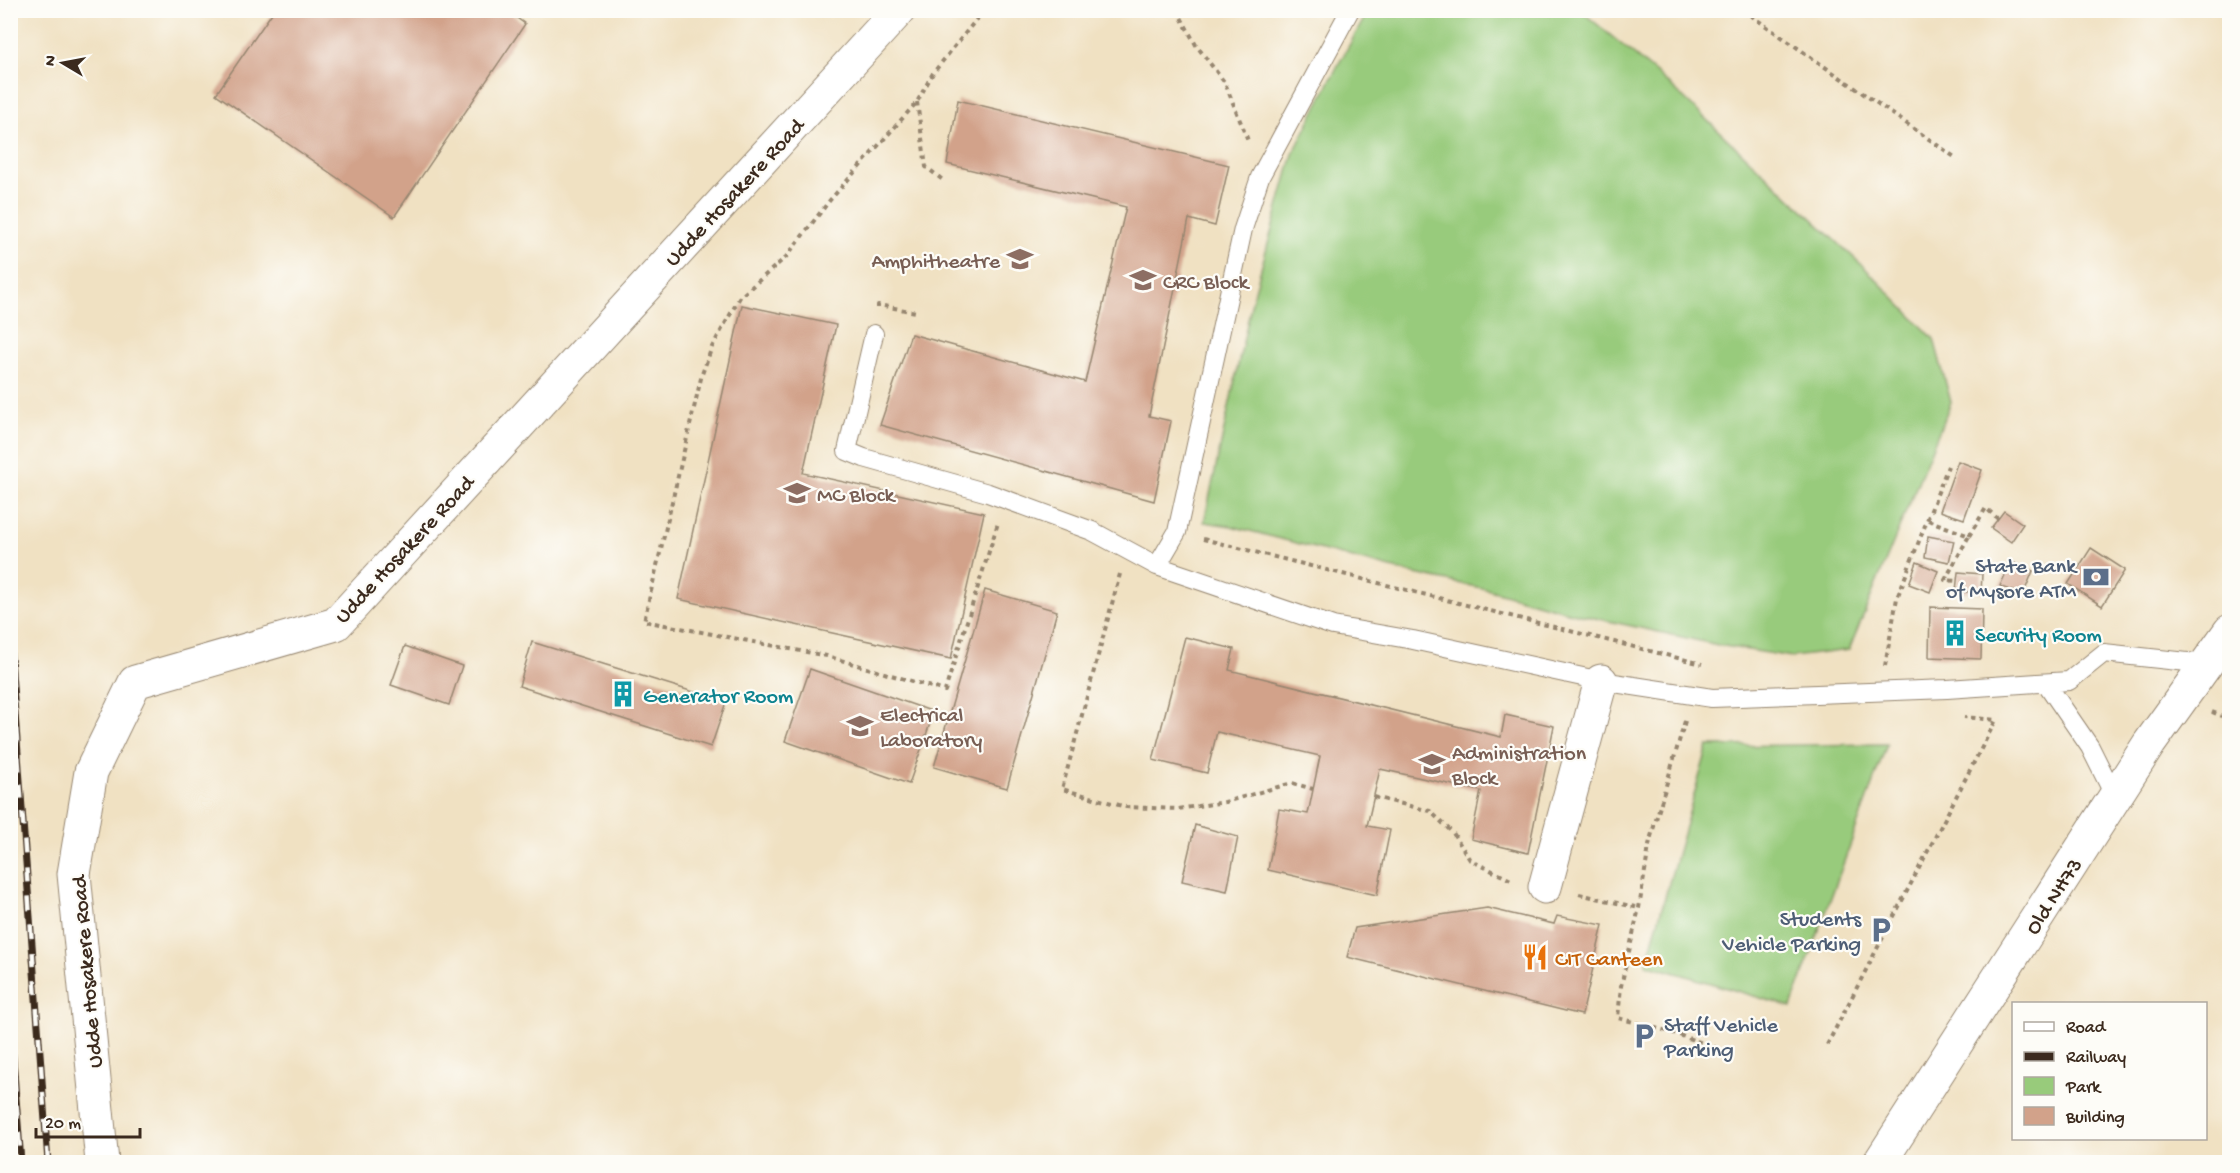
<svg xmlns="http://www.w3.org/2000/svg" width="2240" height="1173" font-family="'Gochi Hand',sans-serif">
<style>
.green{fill:#98cb7b;stroke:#6a7a4c;stroke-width:1.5}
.building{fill:#d2a28a}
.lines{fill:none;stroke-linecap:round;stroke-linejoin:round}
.service-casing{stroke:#968670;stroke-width:20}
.minor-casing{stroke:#968670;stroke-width:35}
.tertiary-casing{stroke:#968670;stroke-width:35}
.primary-casing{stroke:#968670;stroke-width:35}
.path{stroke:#968670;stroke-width:4;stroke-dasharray:4.5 4.5;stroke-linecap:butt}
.service{stroke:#fff;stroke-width:18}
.minor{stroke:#fff;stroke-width:33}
.tertiary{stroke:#fff;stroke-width:33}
.primary{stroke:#fff;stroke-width:33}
.rail-casing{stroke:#3b2a1e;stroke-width:7}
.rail{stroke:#fdfcf7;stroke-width:4.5;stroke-dasharray:14;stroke-linecap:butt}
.labels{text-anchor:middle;stroke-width:4.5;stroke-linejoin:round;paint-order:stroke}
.street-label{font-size:22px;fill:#3b2a1e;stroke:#fdfcf7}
.education-label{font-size:22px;fill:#785e54;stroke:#fdfcf7;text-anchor:start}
.service-label{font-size:22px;fill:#4e5e75;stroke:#fdfcf7;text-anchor:end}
.culture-label{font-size:22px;fill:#0d838f;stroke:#fdfcf7;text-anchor:start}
.food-label{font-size:22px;fill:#c56008;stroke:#fdfcf7;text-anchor:start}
</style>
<rect width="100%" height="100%" fill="#fdfcf7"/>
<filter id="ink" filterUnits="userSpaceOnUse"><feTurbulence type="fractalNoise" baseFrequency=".0167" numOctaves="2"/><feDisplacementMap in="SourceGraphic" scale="12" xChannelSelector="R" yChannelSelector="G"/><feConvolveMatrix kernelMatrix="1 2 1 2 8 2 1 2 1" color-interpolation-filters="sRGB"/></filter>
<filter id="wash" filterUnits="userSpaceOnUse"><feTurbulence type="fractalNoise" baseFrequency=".008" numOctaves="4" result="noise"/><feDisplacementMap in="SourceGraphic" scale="24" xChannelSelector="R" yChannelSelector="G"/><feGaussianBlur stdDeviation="1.35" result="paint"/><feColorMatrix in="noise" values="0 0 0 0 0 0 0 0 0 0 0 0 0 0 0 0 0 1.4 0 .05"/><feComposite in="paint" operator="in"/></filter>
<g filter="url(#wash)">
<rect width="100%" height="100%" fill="#f0e1c2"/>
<path class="green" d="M 1369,10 L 1581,11 L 1661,77 L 1865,268 L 1934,339 L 1951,402 L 1849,650 L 1792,657 L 1718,645 L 1572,613 L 1486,589 L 1410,573 L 1231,526 L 1204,522 L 1252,301 L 1293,154 L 1338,65 Z
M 1887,744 L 1791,1007 L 1646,964 L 1708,746 Z"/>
<g id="blocks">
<path class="building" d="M 274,10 L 506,10 L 525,24 L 394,217 L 216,94 Z
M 958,100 L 1229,165 L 1215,226 L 1189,219 L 1149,416 L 1171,421 L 1154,501 L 880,425 L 911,334 L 1085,382 L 1126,207 L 947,164 Z
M 742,305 L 836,325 L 803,473 L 984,513 L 951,659 L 678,599 Z
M 1958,461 L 1982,470 L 1964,519 L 1940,511 Z
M 2004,511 L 2023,524 L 2011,542 L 1991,528 Z
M 1928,536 L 1954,541 L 1949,562 L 1925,557 Z
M 2091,548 L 2125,570 L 2102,606 L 2068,584 Z
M 1917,562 L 1938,571 L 1930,592 L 1909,584 Z
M 2011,562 L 2033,571 L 2023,595 L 2000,586 Z
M 1958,572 L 1982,574 L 1981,593 L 1956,591 Z
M 985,590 L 1057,611 L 1007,788 L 934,767 Z
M 1930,607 L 1982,609 L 1981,659 L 1929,657 Z
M 1185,637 L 1234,649 L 1229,670 L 1501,737 L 1505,715 L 1554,726 L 1528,853 L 1471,839 L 1481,791 L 1380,769 L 1367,826 L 1390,830 L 1377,895 L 1268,870 L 1279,809 L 1308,814 L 1320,756 L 1217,732 L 1207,773 L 1153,760 Z
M 532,642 L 726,702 L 711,747 L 519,686 Z
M 405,646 L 462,666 L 449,705 L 391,685 Z
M 810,669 L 934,712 L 909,784 L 785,741 Z
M 1195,825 L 1238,837 L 1227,891 L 1182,881 Z
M 1487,908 L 1554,924 L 1557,916 L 1603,925 L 1582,1015 L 1347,957 L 1355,928 Z"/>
</g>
</g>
<g filter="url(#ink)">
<use href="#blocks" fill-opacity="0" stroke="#968670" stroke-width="1.5"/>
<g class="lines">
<g class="service-casing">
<path id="service" d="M 874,334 L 847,451 L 864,458 L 988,493 L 1092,531 L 1157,566 L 1333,626 L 1413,640 L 1601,681 L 1712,698 L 1947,689 L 2069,681 L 2104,653 L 2206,664
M 1157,566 L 1177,532 L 1243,229 L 1260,177 L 1350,10
M 2046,683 L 2090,747 L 2115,797"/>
</g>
<g class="minor-casing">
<path id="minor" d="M 1545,887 L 1601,681"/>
</g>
<g class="tertiary-casing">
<path id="tertiary" d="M 102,1162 L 74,874 L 91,772 L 135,682 L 336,624 L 899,10"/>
</g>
<g class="primary-casing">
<path id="primary" d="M 1880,1162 L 2149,744 L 2230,631"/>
</g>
<path class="path" d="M 984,10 L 933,73 L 917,102 L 830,200 L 786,257 L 740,297 L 712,347 L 702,374 L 644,621 L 827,656 L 945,691 L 998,523
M 1177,10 L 1196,45 L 1225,83 L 1249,143
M 1743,10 L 1956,158
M 917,102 L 926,167 L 944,181
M 878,308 L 878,305 L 916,312
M 1928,520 L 1969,536 L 1945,580 L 1956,581
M 1969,536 L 1986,508 L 1998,519
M 1203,539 L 1702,664
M 1120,574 L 1062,789 L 1126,807 L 1178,809 L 1225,802 L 1292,783 L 1313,789
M 1885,666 L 1897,598 L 1948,466
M 2212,712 L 2230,719
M 1685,721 L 1650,840 L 1639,908 L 1621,986 L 1618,1018 L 1671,1032 L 1722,1050
M 1374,797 L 1430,811 L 1453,833 L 1470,860 L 1513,881
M 1579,894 L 1639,908
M 1827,1045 L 1996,720 L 1964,717"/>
<use href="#service" class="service"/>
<use href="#minor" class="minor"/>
<use href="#tertiary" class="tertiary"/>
<use href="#primary" class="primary"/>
<g class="rail-casing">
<path id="rail" d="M 10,645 L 48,1162
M 10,1021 L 21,1162"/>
</g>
<use href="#rail" class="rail"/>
</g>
</g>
<defs>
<g id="university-bare" transform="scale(2.07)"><path d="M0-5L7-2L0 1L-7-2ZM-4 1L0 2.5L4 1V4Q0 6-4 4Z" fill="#8d6e63" stroke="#fdfcf7" stroke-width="2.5" paint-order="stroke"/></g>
<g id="bank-bare" transform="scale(2.07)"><path d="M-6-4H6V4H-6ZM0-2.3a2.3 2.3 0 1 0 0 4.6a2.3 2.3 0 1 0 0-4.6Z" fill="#5c6f8a" stroke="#fdfcf7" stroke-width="2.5" paint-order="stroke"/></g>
<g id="building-bare" transform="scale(2.07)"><path d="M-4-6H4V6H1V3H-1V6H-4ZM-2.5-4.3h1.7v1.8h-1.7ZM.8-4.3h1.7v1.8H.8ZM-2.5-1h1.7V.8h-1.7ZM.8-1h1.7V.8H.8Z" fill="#0f9aa8" stroke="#fdfcf7" stroke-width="2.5" paint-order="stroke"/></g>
<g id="parking-bare" transform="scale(2.07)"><path d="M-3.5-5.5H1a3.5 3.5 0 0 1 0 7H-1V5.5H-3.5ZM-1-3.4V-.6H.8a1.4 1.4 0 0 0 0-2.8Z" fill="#5c6f8a" stroke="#fdfcf7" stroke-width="2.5" paint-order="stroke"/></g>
<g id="restaurant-bare" transform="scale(2.07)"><path d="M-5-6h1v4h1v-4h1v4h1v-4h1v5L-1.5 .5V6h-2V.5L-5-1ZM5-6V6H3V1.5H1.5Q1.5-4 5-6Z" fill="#e8710a" stroke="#fdfcf7" stroke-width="2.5" paint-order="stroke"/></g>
</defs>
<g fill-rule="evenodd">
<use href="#university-bare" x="1020" y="259"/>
<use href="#university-bare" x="1143" y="280"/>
<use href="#university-bare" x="797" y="493"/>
<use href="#bank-bare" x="2096" y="577"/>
<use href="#building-bare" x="1955" y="633"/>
<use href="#building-bare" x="623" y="694"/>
<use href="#university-bare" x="860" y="726"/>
<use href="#university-bare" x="1432" y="764"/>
<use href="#parking-bare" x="1881" y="930"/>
<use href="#restaurant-bare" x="1535" y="957"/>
<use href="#parking-bare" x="1644" y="1036"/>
</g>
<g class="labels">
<g class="street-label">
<text transform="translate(733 191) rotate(-47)" y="8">Udde Hosakere Road</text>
<text transform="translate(403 548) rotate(-47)" y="8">Udde Hosakere Road</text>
<text transform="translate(2052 895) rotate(-57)" y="8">Old NH73</text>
<text transform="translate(85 972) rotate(-95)" y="8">Udde Hosakere Road</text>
</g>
<g class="education-label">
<text x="1000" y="267" text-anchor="end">Amphitheatre</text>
<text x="1163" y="288">CRC Block</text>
<text x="817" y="501">MC Block</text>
<text x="880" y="721">Electrical<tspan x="880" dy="25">Laboratory</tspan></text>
<text x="1452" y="759">Administration<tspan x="1452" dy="25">Block</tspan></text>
</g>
<g class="service-label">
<text x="2076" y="572">State Bank<tspan x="2076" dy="25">of Mysore ATM</tspan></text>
<text x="1861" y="925">Students<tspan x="1861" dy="25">Vehicle Parking</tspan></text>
<text x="1664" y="1031" text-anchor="start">Staff Vehicle<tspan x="1664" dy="25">Parking</tspan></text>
</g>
<g class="culture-label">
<text x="1975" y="641">Security Room</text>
<text x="643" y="702">Generator Room</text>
</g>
<g class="food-label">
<text x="1555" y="965">CIT Canteen</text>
</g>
</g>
<rect width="2240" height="1173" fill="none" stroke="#fdfcf7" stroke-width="36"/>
<rect x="2012" y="1002" width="195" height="138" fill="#fdfcf7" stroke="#afa8a0" stroke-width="1.5"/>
<rect x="2024" y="1022" width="30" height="9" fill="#ffffff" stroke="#afa8a0" stroke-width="1.5"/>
<text x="2066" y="1032" font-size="18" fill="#3b2a1e">Road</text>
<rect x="2024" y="1052" width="30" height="9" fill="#3b2a1e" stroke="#afa8a0" stroke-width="1.5"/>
<text x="2066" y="1062" font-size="18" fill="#3b2a1e">Railway</text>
<rect x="2024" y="1077" width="30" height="18" fill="#98cb7b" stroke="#afa8a0" stroke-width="1.5"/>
<text x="2066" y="1092" font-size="18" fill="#3b2a1e">Park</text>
<rect x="2024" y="1107" width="30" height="18" fill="#d2a28a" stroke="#afa8a0" stroke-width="1.5"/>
<text x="2066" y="1122" font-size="18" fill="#3b2a1e">Building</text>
<g transform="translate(63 63) rotate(280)" stroke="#fdfcf7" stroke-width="4.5" paint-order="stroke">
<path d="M0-4.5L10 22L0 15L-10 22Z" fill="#3b2a1e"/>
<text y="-9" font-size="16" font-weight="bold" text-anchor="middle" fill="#3b2a1e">N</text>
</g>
<path d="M36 1128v9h104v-9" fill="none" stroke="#3b2a1e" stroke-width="3"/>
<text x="45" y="1128" font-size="18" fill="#3b2a1e" stroke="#fdfcf7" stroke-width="4.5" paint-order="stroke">20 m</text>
</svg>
